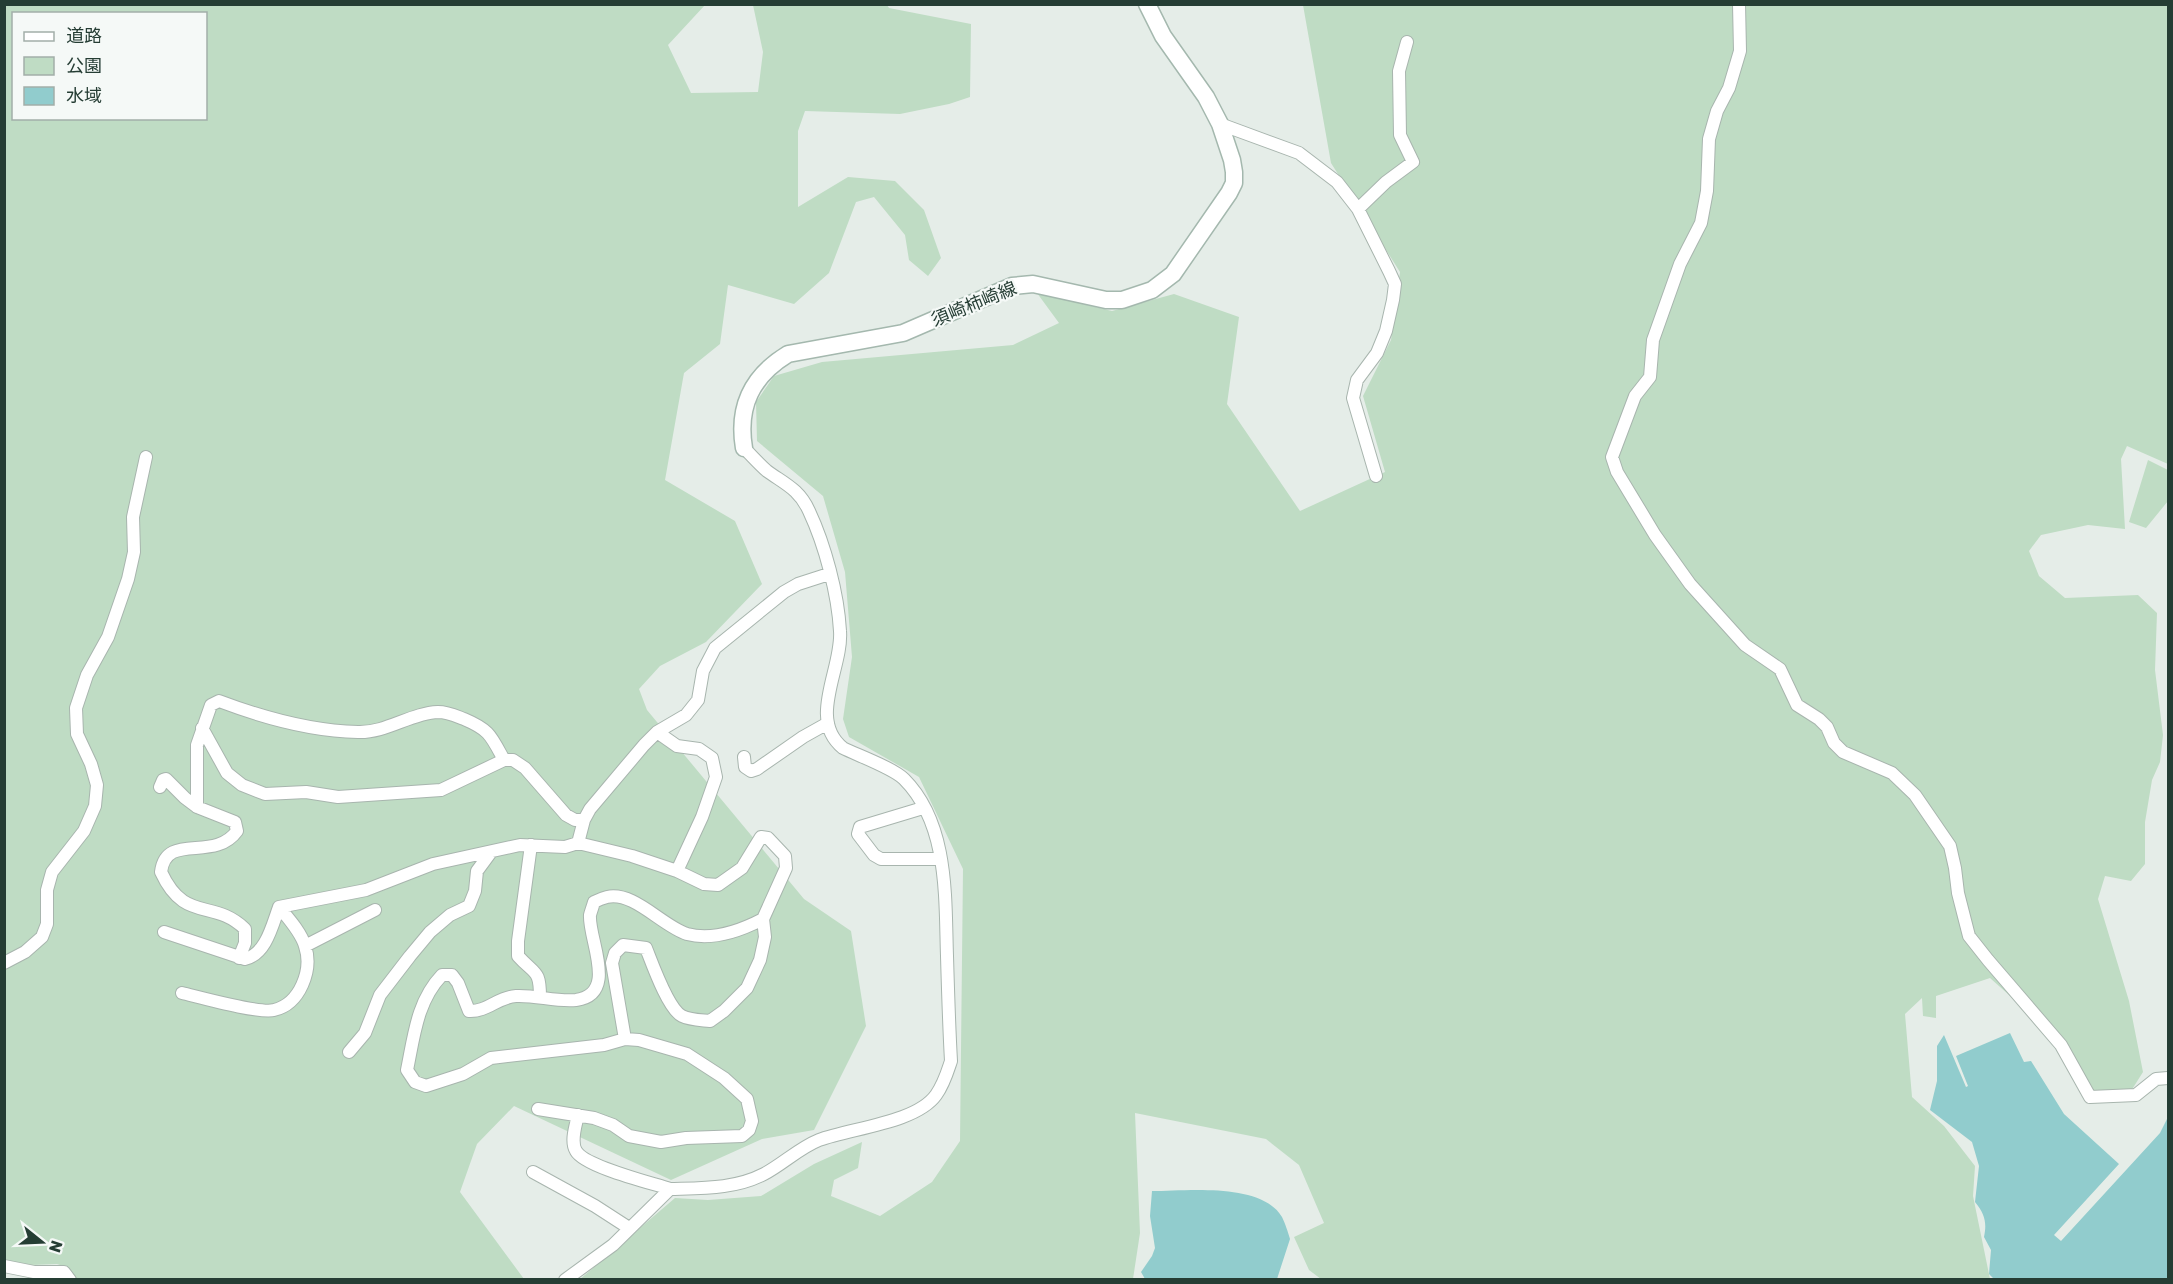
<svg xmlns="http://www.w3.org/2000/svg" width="2173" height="1284" font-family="Rubik,'Noto Sans JP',sans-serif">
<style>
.green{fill:#bfdcc4;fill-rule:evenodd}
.water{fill:#91cccd}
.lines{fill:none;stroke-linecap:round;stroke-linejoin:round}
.minor-casing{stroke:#a8b5ae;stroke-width:14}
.secondary-casing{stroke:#a4b8ae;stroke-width:19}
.minor{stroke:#fff;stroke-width:12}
.secondary{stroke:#fff;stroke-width:16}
.labels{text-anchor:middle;stroke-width:4.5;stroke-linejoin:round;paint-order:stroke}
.street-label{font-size:18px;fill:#253d34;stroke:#f5f9f7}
</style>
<rect width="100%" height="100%" fill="#e5ede8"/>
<path class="green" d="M 5,5 L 705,5 L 668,45 L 691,93 L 758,92 L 763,52 L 753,5 L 887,5 L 889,8 L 971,24 L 970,97 L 949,104 L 900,114 L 805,111 L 798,131 L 798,207 L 848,177 L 895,181 L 924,210 L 941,258 L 928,276 L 909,260 L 905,235 L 874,197 L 856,202 L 829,273 L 794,304 L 728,285 L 720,344 L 684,373 L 665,480 L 735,521 L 762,584 L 706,642 L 660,666 L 639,689 L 647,710 L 804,899 L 851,931 L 866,1026 L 814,1130 L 762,1139 L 671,1180 L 514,1106 L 477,1144 L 460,1192 L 524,1279 L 74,1280 L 66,1267 L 57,1264 L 31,1265 L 5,1261 ZM 14,14 L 206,14 L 206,118 L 14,118 Z
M 1303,5 L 2168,5 L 2168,464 L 2127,446 L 2121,459 L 2125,529 L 2088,525 L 2041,535 L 2029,551 L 2039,576 L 2065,598 L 2138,595 L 2157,613 L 2155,670 L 2163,735 L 2160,762 L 2152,780 L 2145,822 L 2145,864 L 2131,881 L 2105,876 L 2098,899 L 2129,1001 L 2143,1072 L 2131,1091 L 2090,1100 L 2054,1035 L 1990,978 L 1936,996 L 1936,1018 L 1923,1016 L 1922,998 L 1905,1014 L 1912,1097 L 1944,1126 L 1975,1166 L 1973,1196 L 1990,1279 L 1321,1279 L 1309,1270 L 1294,1237 L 1324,1223 L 1299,1165 L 1266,1139 L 1135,1113 L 1140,1233 L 1133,1279 L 579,1280 L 675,1198 L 708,1200 L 761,1196 L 814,1164 L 862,1142 L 858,1168 L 834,1180 L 831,1196 L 880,1216 L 932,1182 L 960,1141 L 963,869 L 919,777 L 849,737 L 843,719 L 852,657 L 845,572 L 823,496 L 757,441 L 756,402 L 774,376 L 822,362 L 1013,345 L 1059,323 L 1037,293 L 1112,311 L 1174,294 L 1239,317 L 1227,404 L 1300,511 L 1385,472 L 1363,396 L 1391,340 L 1400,272 L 1331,163 Z
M 2148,460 L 2168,470 L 2168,501 L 2146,528 L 2129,522 Z"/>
<path class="water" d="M 2010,1033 L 2024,1062 L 2031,1061 L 2064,1114 L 2119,1164 L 2054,1235 L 2061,1241 L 2160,1133 L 2168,1117 L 2168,1279 L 1995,1280 L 1989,1274 L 1991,1250 L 1984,1237 C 1987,1223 1985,1214 1975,1202 L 1979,1166 L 1972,1142 L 1930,1110 L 1937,1081 L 1937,1046 L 1944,1035 L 1966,1087 L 1968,1086 L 1956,1056 Z
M 1152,1191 C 1187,1191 1261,1182 1282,1217 C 1285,1223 1288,1232 1290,1239 L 1277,1279 L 1145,1279 L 1141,1272 L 1152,1256 L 1155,1248 L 1150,1216 Z"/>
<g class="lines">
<g class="minor-casing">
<path id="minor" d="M 1739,4 L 1740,51 L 1729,88 L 1717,111 L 1709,139 L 1707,191 L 1701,223 L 1680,264 L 1653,340 L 1650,377 L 1635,396 L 1612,457 L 1617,472 L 1655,535 L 1690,584 L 1745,645 L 1780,669 L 1797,705 L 1819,719 L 1827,727 L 1834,743 L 1843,752 L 1892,773 L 1915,795 L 1950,846 L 1955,868 L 1958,893 L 1969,936 L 1988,960 L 2061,1045 L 2090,1097 L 2136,1095 L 2156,1079 L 2168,1078
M 1220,124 L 1299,153 L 1337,182 L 1358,209 L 1389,271 L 1395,284 L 1393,300 L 1386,331 L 1377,353 L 1357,380 L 1353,398 L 1376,476
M 1358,209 L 1386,182 L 1413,162 L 1400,135 L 1399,71 L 1407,42
M 202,728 L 227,773 L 242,785 L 265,794 L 306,792 L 338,797 L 441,790 L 504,760 L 513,760 L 525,768 L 566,815 L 575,820 L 584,820
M 657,732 L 677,746 L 699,749 L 712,758 L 716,777 L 702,817 L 677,871
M 744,757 L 745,767 L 751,771 L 757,769 L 803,737 L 828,723
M 160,787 L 163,780 L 166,779 L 185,798 L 197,807
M 923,808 L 860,827 L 858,834 L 874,855 L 881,859 L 940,859
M 578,843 L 584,820 L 590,809 L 644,745 L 657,732 L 686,715 L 698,700 L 703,671 L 715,648 L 784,592 L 798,584 L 829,574
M 531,845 L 518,941 L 518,956 C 535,975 540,969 540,997
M 279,907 L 366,890 L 433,864 L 520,845 L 565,847 L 578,843 L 632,856 L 677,871 L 704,884 L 718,885 L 742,868 L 761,837 L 768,838 L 785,856 L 786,868 L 763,919 L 765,937 L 760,960 L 747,988 L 724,1011 L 710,1021 C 701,1020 690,1020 682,1016 C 668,1009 652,963 646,948 L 623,945 L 615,953 L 612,963 L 625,1039
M 164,932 L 245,959 C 266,954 272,926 279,907
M 305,946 L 375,910
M 239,958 L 245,943 L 245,929 C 213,898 185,924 161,872 C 166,831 214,863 237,831 L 235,822 L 197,807 L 197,745 L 211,705 L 219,701 C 264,718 310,731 358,732 C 386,733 411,713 438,712 C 448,712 456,716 464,719 C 490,730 491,736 504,760
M 4,963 L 25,952 L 42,937 L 47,924 L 47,890 L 52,872 L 84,831 L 95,806 L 97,785 L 91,764 L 77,734 L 76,708 L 87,675 L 108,637 L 128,579 L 134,552 L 133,517 L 146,457
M 182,993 C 199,997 260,1014 274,1010 C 300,1004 313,970 305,946 C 301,932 288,918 279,907
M 349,1052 L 365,1033 L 380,995 L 410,956 L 430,932 L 450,915 L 469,906 L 475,891 L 477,871 L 491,852
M 538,1109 L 594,1118 L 613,1125 L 629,1136 L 661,1142 L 686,1138 L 742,1136 L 749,1130 L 752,1121 L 747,1099 L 724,1078 L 687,1054 L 639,1040 L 625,1039 L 604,1045 L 491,1058 L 463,1074 L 426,1086 L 415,1082 L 407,1070 C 414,1036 417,1001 442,975 L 452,975 L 458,983 L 469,1011 C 487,1012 498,997 516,996 C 536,995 556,1002 576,1000 C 619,994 588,939 590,915 C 591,911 593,906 594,902 C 598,900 603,898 607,897 C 634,891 662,926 687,934 C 713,941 740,931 763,919
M 578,1115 C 576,1125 570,1141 576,1151 C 585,1167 652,1183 670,1189
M 533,1172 L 595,1206 L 629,1228
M 4,1266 L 34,1272 L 64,1272 L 70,1280
M 565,1280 L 613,1245 L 670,1189 C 703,1188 735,1189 764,1174 C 783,1164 799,1148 819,1140 C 851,1128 916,1123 936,1095 C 944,1084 947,1073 951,1061 C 949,1026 948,991 947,956 C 945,898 949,824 904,779 C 893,768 857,755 843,748 C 807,719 843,668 840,631 C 838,594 825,545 809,511 C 799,489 785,484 767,471 C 759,464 752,456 744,448"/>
</g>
<g class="secondary-casing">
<path id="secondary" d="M 744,448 C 737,406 752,376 788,354 L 903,333 L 1012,286 L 1033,284 L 1106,300 L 1122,300 L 1152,290 L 1173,274 L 1229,193 L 1234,183 L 1234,172 L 1232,160 L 1220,124 L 1206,97 L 1163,36 L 1147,4"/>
</g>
<use href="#minor" class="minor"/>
<use href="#secondary" class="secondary"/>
</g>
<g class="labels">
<g class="street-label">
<text transform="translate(974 304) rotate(-22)" y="6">須崎柿崎線</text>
</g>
</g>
<rect width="2173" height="1284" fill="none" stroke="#253d34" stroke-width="12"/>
<rect x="12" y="12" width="195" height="108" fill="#f5f9f7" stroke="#a2aea9" stroke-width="1.5"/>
<rect x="24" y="32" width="30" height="9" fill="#ffffff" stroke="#a2aea9" stroke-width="1.5"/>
<text x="66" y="42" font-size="18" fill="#253d34">道路</text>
<rect x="24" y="57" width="30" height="18" fill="#bfdcc4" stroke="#a2aea9" stroke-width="1.5"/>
<text x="66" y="72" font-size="18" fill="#253d34">公園</text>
<rect x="24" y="87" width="30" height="18" fill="#91cccd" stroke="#a2aea9" stroke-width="1.5"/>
<text x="66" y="102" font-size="18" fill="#253d34">水域</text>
<g transform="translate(42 1242) rotate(108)" stroke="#f5f9f7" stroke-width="4.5" paint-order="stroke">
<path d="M0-4.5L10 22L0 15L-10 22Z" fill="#253d34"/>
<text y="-9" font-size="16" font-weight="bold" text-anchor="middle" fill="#253d34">N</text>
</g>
</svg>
